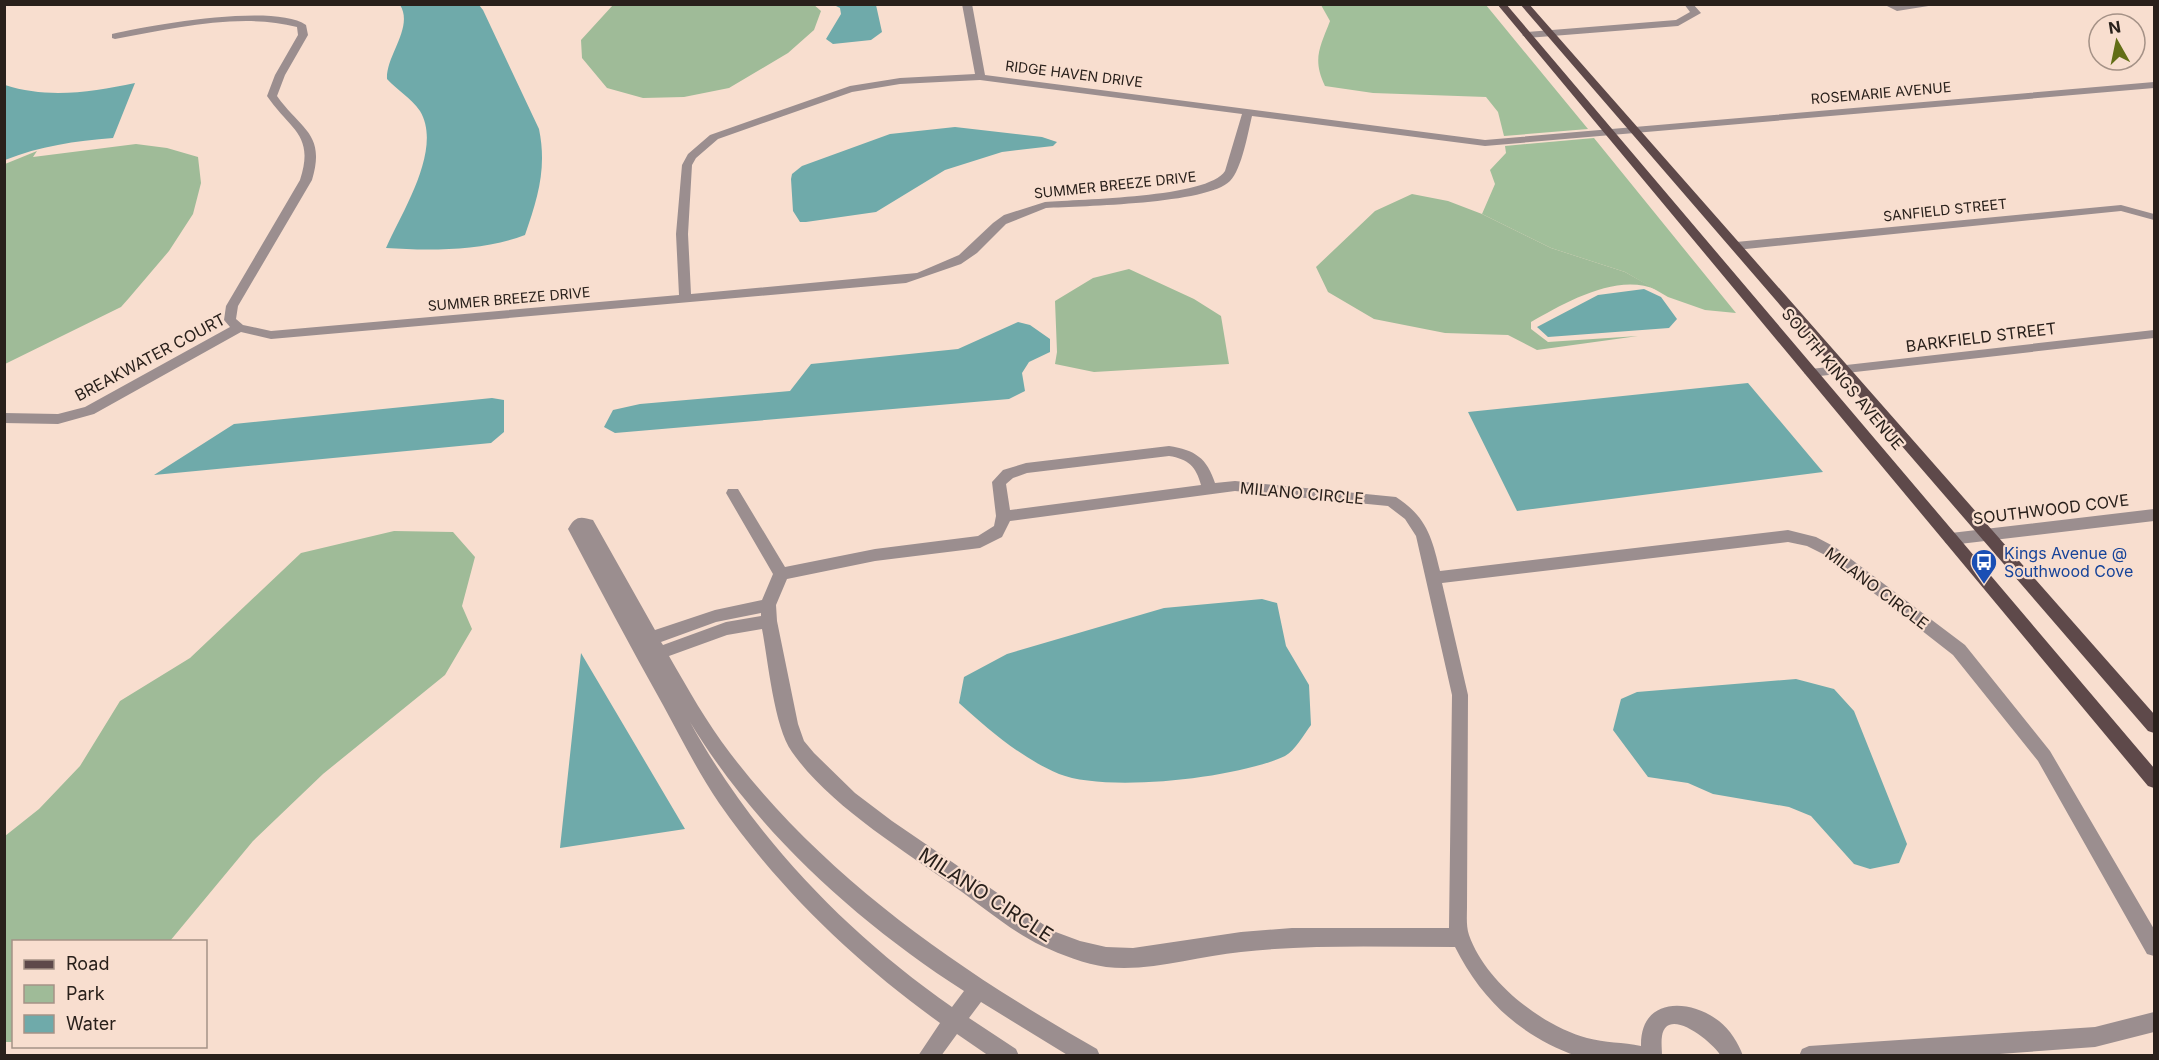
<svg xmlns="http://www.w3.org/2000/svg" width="2159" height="1060" font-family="Inter,sans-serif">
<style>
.green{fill:#9fbb98}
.forest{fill:#a1bf9a}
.water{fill:#6faaaa}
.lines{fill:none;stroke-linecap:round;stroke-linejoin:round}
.minor{fill:#9b8e8f;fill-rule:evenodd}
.major{fill:#5e494a;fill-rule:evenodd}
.labels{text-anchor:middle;stroke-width:4.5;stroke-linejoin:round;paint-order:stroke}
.far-street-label{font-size:14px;fill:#29201b;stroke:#f8decf}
.street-label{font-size:16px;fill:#29201b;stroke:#f8decf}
.transit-label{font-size:16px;fill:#164399;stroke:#f8decf;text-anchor:start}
.near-street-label{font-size:20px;fill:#29201b;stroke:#f8decf}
</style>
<rect width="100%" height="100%" fill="#f8decf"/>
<path class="green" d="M 813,4 L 821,11 L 814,30 L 788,53 L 729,88 L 684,97 L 643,98 L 607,88 L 582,58 L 581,40 L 613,5 Z
M 136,144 L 167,148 L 198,157 L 201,183 L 193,214 L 169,251 L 129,298 L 121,307 L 5,364 L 5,164 L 37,151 L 33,157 Z
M 1412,194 L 1448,201 L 1482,214 L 1551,248 L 1625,272 L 1657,290 C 1617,272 1565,303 1531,322 L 1531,329 L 1548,342 L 1638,336 L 1537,350 L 1508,335 L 1445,333 L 1374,319 L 1328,292 L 1316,267 L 1375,211 Z
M 1129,269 L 1194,299 L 1221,316 L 1229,364 L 1094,372 L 1055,364 L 1057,352 L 1055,301 L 1093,278 Z
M 394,531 L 453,532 L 475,557 L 462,606 L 472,629 L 445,675 L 323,774 L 253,841 L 170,941 L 14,942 L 13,1042 L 5,1042 L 5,836 L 39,809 L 80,766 L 120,701 L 190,658 L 301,553 Z"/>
<path class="forest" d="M 1321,5 L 1486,5 L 1588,129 L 1504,136 L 1498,112 L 1486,97 L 1373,93 L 1325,86 C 1312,59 1320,47 1330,21 Z
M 1594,138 L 1736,313 L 1705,310 L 1668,297 L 1625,272 L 1551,248 L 1482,214 L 1495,184 L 1490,170 L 1506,153 L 1505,146 Z"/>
<path class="water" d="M 400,5 L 479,5 L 483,10 L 539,129 C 547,168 538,197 525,235 C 484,251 430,251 386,248 C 402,212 443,149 420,111 C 411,98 397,90 387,79 C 386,55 414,27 400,5 Z
M 834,5 L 876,5 L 882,32 L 871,40 L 833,44 L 826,39 L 841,14 L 840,8 Z
M 135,83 L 113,138 C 75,141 40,146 5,160 L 5,85 C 48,99 92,92 135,83 Z
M 955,127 L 1042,137 L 1057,142 L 1053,146 L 1002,152 L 945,170 L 876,212 L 806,222 L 800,222 L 793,211 L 791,179 L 792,174 L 802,166 L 890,134 Z
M 1644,289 L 1661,297 L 1677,319 L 1669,328 L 1548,337 L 1537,327 L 1598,295 Z
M 1018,322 L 1030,325 L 1050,339 L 1050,352 L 1029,362 L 1022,373 L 1025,391 L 1009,399 L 615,433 L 604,427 L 613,410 L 640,404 L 790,391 L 811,364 L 958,349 Z
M 1748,383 L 1823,472 L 1517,511 L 1468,412 Z
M 492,398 L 504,400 L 504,432 L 491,443 L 154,475 L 234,424 Z
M 1262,599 L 1277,603 L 1286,646 L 1309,685 L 1311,725 C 1304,734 1295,751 1285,756 C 1238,778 1107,793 1059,774 C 1021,758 989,730 959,703 L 964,677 L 1007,654 L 1164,608 Z
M 581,653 L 685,829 L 560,848 Z
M 1796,679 L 1834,689 L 1854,711 L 1907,844 L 1899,863 L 1870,869 L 1854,864 L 1811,816 L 1789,807 L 1713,794 L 1688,783 L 1648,777 L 1613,730 L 1621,699 L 1637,692 Z"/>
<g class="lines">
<path class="minor" d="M 962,4 L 972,4 L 985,75 L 1485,140 L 2154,82 L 2154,88 L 1485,146 L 1252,116 C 1248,132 1242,169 1230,181 C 1208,204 1082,206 1046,208 L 1006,224 L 977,253 L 961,264 L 906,283 L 271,339 L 241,332 L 94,414 L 58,424 L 4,423 L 4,413 L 58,414 L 85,407 L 230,327 L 224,320 L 226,306 L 300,180 C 315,134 290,130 267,96 L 275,75 L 298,35 L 297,27 C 239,12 173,29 115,39 L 112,38 L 112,34 C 150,25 275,3 306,25 L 308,35 L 285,75 L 277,96 C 301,130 326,133 312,180 L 238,306 L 236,319 L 243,325 L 271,331 L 679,295 L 676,234 L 682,165 L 688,154 L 710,135 L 850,86 L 900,78 L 975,74 ZM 980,80 L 1242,114 L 1225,171 C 1208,198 1080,199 1045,202 L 1004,215 L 993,223 L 959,255 L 917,273 L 691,294 L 688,234 L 692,165 L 696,158 L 718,139 L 852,92 L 900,84 Z
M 1684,4 L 1693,4 L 1701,13 L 1678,26 L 1527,38 L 1522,35 L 1527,32 L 1676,20 L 1690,12 Z
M 1883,4 L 1941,4 L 1897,11 Z
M 2121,205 L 2154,214 L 2154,220 L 2121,211 L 1736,250 L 1730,246 L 1736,242 Z
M 2154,330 L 2154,338 L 1811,377 L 1804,373 L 1811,369 Z
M 1169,446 C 1195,450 1207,458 1215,483 L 1235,481 L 1396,497 C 1427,517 1432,538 1440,571 L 1788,530 L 1816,537 L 1835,547 L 1965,645 L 2050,751 L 2154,929 L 2154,956 L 2147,954 L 2038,761 L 1953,655 L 1825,555 L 1807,546 L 1788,542 L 1442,583 L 1468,695 L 1467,907 C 1467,916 1466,926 1469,935 C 1485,981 1540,1025 1587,1038 C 1605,1043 1623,1042 1641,1046 C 1640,997 1689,998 1719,1021 C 1730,1030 1738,1042 1743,1056 L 1721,1056 C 1713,1042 1667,1005 1662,1036 C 1661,1042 1662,1050 1662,1056 L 1577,1056 C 1520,1036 1481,999 1455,947 C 1384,947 1312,944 1241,952 C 1198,956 1151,972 1106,967 C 1085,964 1062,955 1042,946 C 1011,931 983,907 955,887 C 902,849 830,806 792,752 C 774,727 768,660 762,629 L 727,635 L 669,656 C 688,689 707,723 730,753 C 827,880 960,971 1097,1049 L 1100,1056 L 1069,1056 L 981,1002 L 969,1018 L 1016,1049 L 1019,1056 L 989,1056 L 957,1034 L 941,1056 L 918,1056 L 940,1023 C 856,963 778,888 719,803 C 698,772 681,738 663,705 C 630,646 599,588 568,529 C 575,516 580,516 593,520 L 655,630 L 715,610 L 762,600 L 773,574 L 726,493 L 728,489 L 738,489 L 785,567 L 875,549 L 978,536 L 994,526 L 996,516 L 992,482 L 1003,470 L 1026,463 ZM 1169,456 C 1188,459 1196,466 1201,485 L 1010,510 L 1006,484 L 1013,478 L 1027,473 ZM 1235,491 L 1388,506 L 1405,519 L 1416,536 L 1452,695 L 1449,928 L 1292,928 L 1241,932 L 1133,948 L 1106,947 L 1080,941 L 1053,931 L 892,821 L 855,793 L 814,753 L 804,741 L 798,724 L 777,621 L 776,605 L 787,579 L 875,561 L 980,548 L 1002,537 L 1010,521 ZM 761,613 L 761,616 L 726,622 L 663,645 L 661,642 L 716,622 ZM 690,722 C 756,831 857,922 964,991 L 952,1007 C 845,932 753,836 690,722 Z
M 2154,509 L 2154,521 L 1951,545 L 1946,543 L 1943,539 L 1946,535 L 1951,533 Z
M 2154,1012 L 2154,1032 L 2095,1047 L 1972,1056 L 1799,1056 L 1802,1049 L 1809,1046 L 2095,1027 Z"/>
<path class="major" d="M 1497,4 L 1506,4 L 2154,768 L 2154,788 L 2148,786 Z
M 1520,4 L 1529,4 L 2154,714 L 2154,733 L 2148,731 Z"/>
</g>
<defs>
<g id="bus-pin" transform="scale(1.35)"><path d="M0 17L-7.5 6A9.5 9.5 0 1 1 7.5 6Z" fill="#1a4fb4" stroke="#f8decf"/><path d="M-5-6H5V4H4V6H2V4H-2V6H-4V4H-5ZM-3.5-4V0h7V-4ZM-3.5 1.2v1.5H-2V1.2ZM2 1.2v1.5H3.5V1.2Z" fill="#fff"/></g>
</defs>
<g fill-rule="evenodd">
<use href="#bus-pin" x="1984" y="562"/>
</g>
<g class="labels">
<g class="far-street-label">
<text transform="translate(1074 74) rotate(7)" y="5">RIDGE HAVEN DRIVE</text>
<text transform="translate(1881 93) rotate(-5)" y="5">ROSEMARIE AVENUE</text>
<text transform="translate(1115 185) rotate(-6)" y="5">SUMMER BREEZE DRIVE</text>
<text transform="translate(1945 210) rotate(-6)" y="5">SANFIELD STREET</text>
<text transform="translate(509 299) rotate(-5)" y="5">SUMMER BREEZE DRIVE</text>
</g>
<g class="street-label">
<text transform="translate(1981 337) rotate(-7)" y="6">BARKFIELD STREET</text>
<text transform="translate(150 357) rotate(-28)" y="6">BREAKWATER COURT</text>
<text transform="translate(1843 379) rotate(50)" y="6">SOUTH KINGS AVENUE</text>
<text transform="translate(1302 493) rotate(5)" y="6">MILANO CIRCLE</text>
<text transform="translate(2051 509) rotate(-7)" y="6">SOUTHWOOD COVE</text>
<text transform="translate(1877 588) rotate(37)" y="6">MILANO CIRCLE</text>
</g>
<g class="transit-label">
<text x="2004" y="559">Kings Avenue @<tspan x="2004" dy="18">Southwood Cove</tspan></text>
</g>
<g class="near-street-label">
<text transform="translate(986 895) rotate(33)" y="7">MILANO CIRCLE</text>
</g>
</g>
<rect width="2159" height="1060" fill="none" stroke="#29201b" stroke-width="12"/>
<rect x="12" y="940" width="195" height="108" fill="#f8decf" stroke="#a59287" stroke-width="1.5"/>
<rect x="24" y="960" width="30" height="9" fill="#5e494a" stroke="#a59287" stroke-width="1.5"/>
<text x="66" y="970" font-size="18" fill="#29201b">Road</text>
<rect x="24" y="985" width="30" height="18" fill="#9fbb98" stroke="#a59287" stroke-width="1.5"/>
<text x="66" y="1000" font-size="18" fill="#29201b">Park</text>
<rect x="24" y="1015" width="30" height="18" fill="#6faaaa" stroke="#a59287" stroke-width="1.5"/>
<text x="66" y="1030" font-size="18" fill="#29201b">Water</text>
<g transform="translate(2117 42) rotate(351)"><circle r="28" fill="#f8decf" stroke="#a59287" stroke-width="1.5"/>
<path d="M0-4.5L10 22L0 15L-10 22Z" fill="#626e16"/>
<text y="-9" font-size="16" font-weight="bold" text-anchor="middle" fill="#29201b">N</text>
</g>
</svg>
